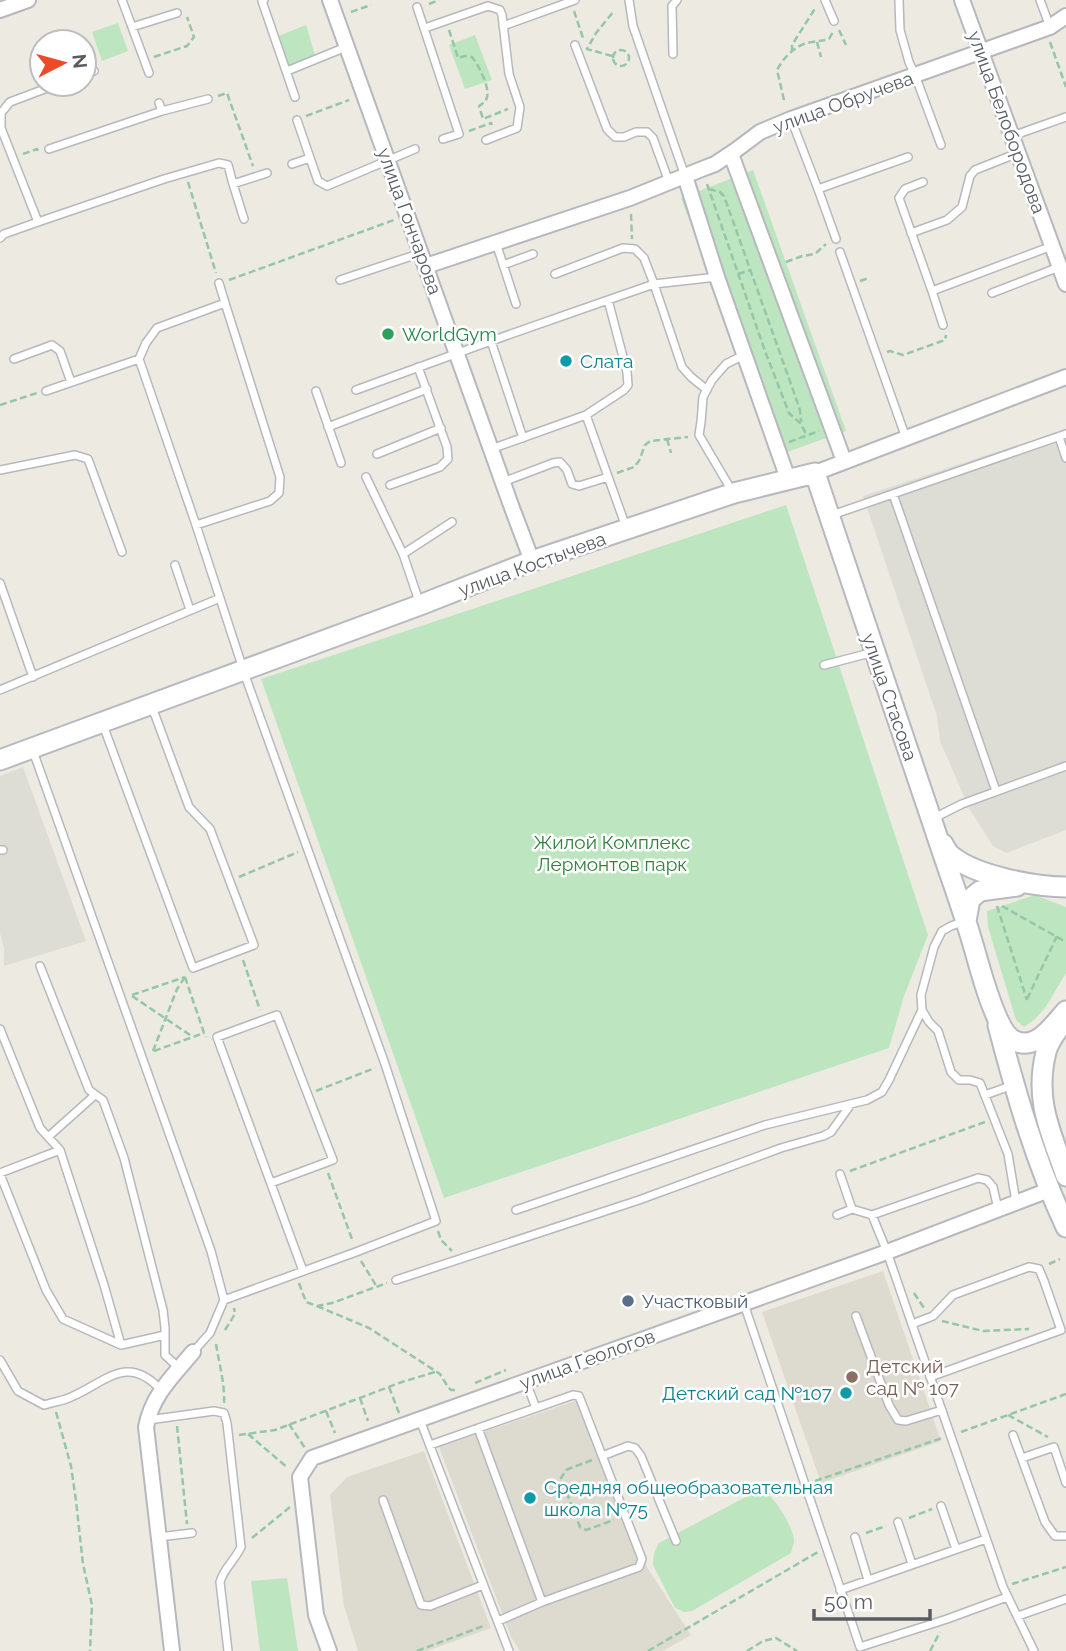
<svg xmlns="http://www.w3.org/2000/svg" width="1066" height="1651" font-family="Raleway,sans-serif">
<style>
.industrial{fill:#dddcd5}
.education{fill:#dddacf}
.green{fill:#bce5c0}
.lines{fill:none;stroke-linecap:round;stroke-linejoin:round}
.lane-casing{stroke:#b6b8be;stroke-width:10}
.street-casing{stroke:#b6b8be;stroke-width:18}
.secondary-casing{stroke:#b6b9c0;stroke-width:23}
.path{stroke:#95c6a8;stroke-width:2.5;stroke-dasharray:7 3.5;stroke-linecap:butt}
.lane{stroke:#fff;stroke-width:7}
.street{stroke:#fff;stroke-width:14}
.secondary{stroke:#fff;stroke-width:19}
.leisure-dot{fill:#2e9e5b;stroke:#fff;stroke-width:2.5}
.culture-dot{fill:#0f9aa8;stroke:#fff;stroke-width:2.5}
.service-dot{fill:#5c6f8a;stroke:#fff;stroke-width:2.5}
.education-dot{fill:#8d6e63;stroke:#fff;stroke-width:2.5}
.labels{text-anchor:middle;stroke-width:5;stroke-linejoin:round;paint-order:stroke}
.street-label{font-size:19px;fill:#595c62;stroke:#fff}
.leisure-label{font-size:19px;fill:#27864d;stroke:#fff;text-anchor:start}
.culture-label{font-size:19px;fill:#0d838f;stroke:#fff;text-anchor:start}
.park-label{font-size:19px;fill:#32813e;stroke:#fff}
.service-label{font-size:19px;fill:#4e5e75;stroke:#fff;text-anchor:start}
.education-label{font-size:19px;fill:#785e54;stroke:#fff;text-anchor:start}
</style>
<rect width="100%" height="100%" fill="#edebe1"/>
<path class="industrial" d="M 1066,429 L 1066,830 L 1006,853 L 993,846 L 969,808 L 940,741 L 937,716 L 863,496 Z
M 23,767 L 86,941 L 4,966 L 4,948 L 0,933 L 0,776 Z"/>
<path class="education" d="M 883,1271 L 941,1441 L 821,1483 L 762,1312 Z
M 584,1398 L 647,1567 L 691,1635 L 663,1651 L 520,1651 L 511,1637 L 439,1447 Z
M 424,1451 L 491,1628 L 427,1651 L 358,1651 L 344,1606 L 330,1495 L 347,1477 Z"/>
<path class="green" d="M 118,23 L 128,51 L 102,61 L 92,32 Z
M 306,25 L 317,62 L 289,73 L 276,37 Z
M 475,35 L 492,80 L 465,89 L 449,45 Z
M 753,170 L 846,431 L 776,456 L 681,198 Z
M 786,505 L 928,935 L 904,996 L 889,1048 L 444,1198 L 261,679 Z
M 1035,895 L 1066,907 L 1066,973 L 1045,1008 L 1035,1019 L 1024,1027 L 1016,1020 L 988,927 L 987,911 Z
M 763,1491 C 774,1495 795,1529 794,1542 C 794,1543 791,1552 791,1553 L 692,1611 L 684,1612 L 675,1608 L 653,1565 L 654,1553 L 659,1543 L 755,1492 Z
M 287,1578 L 298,1651 L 260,1651 L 251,1581 Z"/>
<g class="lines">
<g class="lane-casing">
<path id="lane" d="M 122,0 L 149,73
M 264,0 L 262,1 L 295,97
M 629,0 L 633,26 L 685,176
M 825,0 L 834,21
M 899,0 L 900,30 L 909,62 L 915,75 L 941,145
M 1040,0 L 1050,27
M 417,7 L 459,134 L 443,139
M 503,26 L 575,0
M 132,27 L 177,13
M 425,28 L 488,6 L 500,10 L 502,15 L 509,74 L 520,107 L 517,128 L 486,140
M 575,45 L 607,129 L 615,137 L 624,137 L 636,132 L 647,132 L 653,138 L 669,182
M 673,54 L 672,6 L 677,0
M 287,71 L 346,47
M 84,74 L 94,71
M 58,84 L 10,102 L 1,113 L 1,128 L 38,222 L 164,179 L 219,163 L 228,165 L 233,184 L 267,173
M 159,103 L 162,111 L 208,99
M 791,119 L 818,189 L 836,239
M 297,120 L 310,158
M 1012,136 L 1066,117
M 49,149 L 162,111
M 292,164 L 310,158 L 318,181 L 327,186 L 415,149
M 923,182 L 905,189 L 899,198 L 932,291 L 1052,246
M 233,184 L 244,219
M 818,189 L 908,157
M 911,233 L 947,220 L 962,207 L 970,176 L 975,170 L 1018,153
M 0,238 L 4,234 L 38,222
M 496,243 L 516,304
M 840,252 L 906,438
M 503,265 L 533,254
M 555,274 L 623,248 L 635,249 L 644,258 L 654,284 L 608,300
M 340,280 L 421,253
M 219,283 L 225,303
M 932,291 L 943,325
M 992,293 L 1059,267
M 491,341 L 523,438
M 14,359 L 52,345 L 60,351 L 71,382
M 356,390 L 491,341 L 608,300 L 627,372 L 628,385 L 624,390 L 586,415 L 491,449
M 707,390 L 691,377 L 682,367 L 654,284 L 717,277
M 46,391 L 139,359
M 316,391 L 341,463
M 586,415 L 626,527
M 328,427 L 427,389
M 1059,437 L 1066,458
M 377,454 L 441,428
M 0,470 L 75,455 L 88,459 L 122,552
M 366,477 L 403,554
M 503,482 L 553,463 L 560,462 L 567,470 L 572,484 L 579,486 L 608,477
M 390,485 L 440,467 L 448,459 L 447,447 L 418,367
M 732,491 L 699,435 L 701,422 L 703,397 L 712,380 L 726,364 L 744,355
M 893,494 L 996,791
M 832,515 L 1066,434
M 196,525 L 270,501 L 279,493 L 280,477 L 225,303 L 157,328 L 146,343 L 139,359 L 196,525 L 247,681 L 385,1064 L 436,1221 L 356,1252 L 224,1300
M 175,565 L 190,610
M 0,583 L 33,677
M 420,604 L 403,554 L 452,522
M 824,665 L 874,652
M 0,690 L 220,598
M 103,725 L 193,968 L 254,945 L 210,829 L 189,807 L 155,715 L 150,706
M 33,751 L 211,1251 L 224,1300 L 210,1333 L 193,1352
M 932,819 L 962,804 L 1066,766
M 0,850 L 3,850
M 965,921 L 951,926 L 942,931 L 934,947 L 921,995 L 922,1010 L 929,1022 L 938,1031 L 951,1072 L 959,1080 L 970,1080 L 980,1083 L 1008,1154 L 1016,1202
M 40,966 L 89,1090 L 103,1100 L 124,1158 L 163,1310 L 165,1328 L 165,1355 L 179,1368
M 0,1029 L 40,1128 L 60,1150 L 0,1173
M 985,1095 L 1013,1085
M 48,1137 L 95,1095
M 60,1150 L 104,1285 L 121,1345 L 165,1335
M 0,1174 L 46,1290 L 63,1319 L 121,1345
M 840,1174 L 852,1209 L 872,1215
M 271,1183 L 333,1160 L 277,1015 L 217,1037 L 303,1271
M 998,1209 L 993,1187 L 987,1180 L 978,1178 L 872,1215 L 887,1252 L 1003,1587 L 1034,1651
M 516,1210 L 765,1125 L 867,1100 L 882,1092 L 889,1080 L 922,1010
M 837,1215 L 852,1209
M 396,1280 L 639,1200 L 781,1148 L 823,1136 L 831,1132 L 851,1104
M 744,1304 L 860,1647 L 947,1619 L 1007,1597
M 856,1316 L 889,1405 L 898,1420 L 906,1421 L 942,1410
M 912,1324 L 933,1316 L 953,1295 L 1029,1267 L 1039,1269 L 1044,1281 L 1061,1330 L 930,1377
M 0,1360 L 18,1391 L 44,1405 C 53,1402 63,1401 71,1397 C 106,1382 127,1353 161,1390
M 526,1382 L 536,1408
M 148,1420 L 214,1411 L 224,1413 L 227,1423 L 241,1547 C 235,1560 224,1568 220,1582 L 228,1651
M 420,1420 L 509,1651
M 478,1428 L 542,1602
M 1013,1435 L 1045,1522 L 1055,1536 L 1066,1536
M 430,1445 L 573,1395 L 579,1396 L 642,1559 L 639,1567 L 542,1602 L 498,1621
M 602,1456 L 628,1446 L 635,1448 L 641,1456 L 676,1541
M 1022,1458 L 1054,1447 L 1066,1483
M 383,1500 L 421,1605 L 430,1606 L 483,1585
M 941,1506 L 956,1549
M 898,1522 L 912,1564
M 159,1537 L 192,1533
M 855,1537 L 868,1580
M 840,1590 L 986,1539
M 1018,1616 L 1066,1599"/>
</g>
<g class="street-casing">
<path id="street" d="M 330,0 L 512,508 L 532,561
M 962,0 L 1066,284
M 0,10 L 28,0
M 731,154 L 844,461
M 685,176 L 717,277 L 788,479
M 426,266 L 630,198 L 702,169 L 715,164 L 736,150 L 760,132 L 791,119 L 1050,27 L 1066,16
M 815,473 L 1066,377
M 172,1651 L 146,1427 C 152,1395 173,1376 193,1352
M 329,1651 L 316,1615 L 300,1477 L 312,1458 L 887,1252 L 1049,1190"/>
</g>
<g class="secondary-casing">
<path id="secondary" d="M 0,760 L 420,605 L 532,561 L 734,493 L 815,473 C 854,592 895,711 935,830 C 947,867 961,904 972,941 C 979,963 995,1033 1015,1041 C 1037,1051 1054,1024 1066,1011
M 943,844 C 946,849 948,854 953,857 C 977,876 1036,887 1066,887
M 966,921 L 970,899 L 980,891 L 1017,886
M 998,1025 C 1016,1094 1036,1163 1066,1227
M 1059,1028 C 1054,1035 1048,1044 1046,1052 C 1034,1101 1051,1132 1066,1176"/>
</g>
<path class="path" d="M 429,4 L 439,0
M 574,11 L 583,38
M 351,12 L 371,5
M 449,30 L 458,58 L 465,56 L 472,57 C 478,64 490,87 487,97 C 486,102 483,103 479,106 L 483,119 L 508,109
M 839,30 L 846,45
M 817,42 L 821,57
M 1050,42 L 1066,87
M613 58a8 8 0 1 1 16 0a8 8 0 1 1-16 0Z
M 792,52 L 792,45 L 816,7
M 612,56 L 587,49 L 596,33 L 614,11
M 154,57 L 187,46 L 194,37 L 187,17
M 218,96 L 227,93 L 253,166
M 784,100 L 777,70 C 784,57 796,44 812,42 C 818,41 823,41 829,39 L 834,30
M 306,116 L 349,100
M 469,131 L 491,123 L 492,125
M 23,154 L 37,149 L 38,151
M 188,182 L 216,273
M 707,184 L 765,351 L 789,413 L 801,424 L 807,436
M 709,189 L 720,192 L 724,196 L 792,387 L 800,410 L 801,422
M 631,214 L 632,239
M 786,262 L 802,256 L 815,254 L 826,244
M 738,274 L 751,270
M 229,280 L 394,220
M 860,281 L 869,278
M 887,352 L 890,351 L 903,355 L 945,340 L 946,335
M 0,405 L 37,393
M 667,439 L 671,453
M 789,442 L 819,431
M 617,473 L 634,467 L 639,461 L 645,445 L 650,441 L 688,437
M 239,877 L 298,852
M 997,906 L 1027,1000
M 1002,906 L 1066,942
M 243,960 L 260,1010
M 185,977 L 204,1033 L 206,1037
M 132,995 L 185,977
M 132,996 L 193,1037
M 1027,999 L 1057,936
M 153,1051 L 177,989 L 185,977
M 154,1051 L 204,1033
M 316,1091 L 375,1068
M 850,1171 L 985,1122
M 328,1173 L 353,1242
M 438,1231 L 441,1240 L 452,1251
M 361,1261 L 377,1287
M 1049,1264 L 1060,1259
M 299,1283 L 306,1302 L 317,1306 L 332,1303 L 387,1283
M 914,1293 L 924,1308
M 317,1306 L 369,1328 L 440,1374 L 448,1387 L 451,1390 L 455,1390
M 942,1321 L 983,1331 L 1029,1329
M 225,1330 L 235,1314 L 234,1308
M 216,1344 C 219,1363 225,1384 224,1403
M 475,1383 L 506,1370
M 389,1387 L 399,1413
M 360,1398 L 368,1421
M 326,1411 L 335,1433
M 56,1412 L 71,1466 L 76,1501 L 83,1564 L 92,1605 L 90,1651
M 1008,1415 L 1048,1437
M 289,1424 L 305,1448
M 177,1426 L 187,1524
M 961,1432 L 1066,1394
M 248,1434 L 288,1468
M 239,1435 L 275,1430 L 402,1382 L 435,1372
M 592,1460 L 566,1470 L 561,1478 L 580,1527 L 586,1530 L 614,1520
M 815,1481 L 942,1438
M 909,1518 L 932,1509
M 866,1533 L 886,1526
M 252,1538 L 290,1507
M 1012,1584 L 1066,1567
M 417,1651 L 486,1625
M 648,1651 L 818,1552
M 747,1651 L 763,1641 L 776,1638 L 797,1651
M 930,1651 L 940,1632"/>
<use href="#lane" class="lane"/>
<use href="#street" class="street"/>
<use href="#secondary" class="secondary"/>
</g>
<circle class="leisure-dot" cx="388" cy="334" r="7"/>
<g class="culture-dot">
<circle cx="566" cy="361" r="7"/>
<circle cx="846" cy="1393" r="7"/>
<circle cx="530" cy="1498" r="7"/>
</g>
<circle class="service-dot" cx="628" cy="1301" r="7"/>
<circle class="education-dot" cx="852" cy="1377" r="7"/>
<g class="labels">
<g class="street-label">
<text transform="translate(843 102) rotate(-20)" y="7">улица Обручева</text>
<text transform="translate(1007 122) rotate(70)" y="7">улица Белобородова</text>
<text transform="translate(410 221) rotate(70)" y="7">улица Гончарова</text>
<text transform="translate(532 564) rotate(-20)" y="7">улица Костычева</text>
<text transform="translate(890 697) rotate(71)" y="7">улица Стасова</text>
<text transform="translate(587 1359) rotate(-20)" y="7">улица Геологов</text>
</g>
<g class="leisure-label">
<text x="402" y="341">WorldGym</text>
</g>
<g class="culture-label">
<text x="580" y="368">Слата</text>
<text x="832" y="1400" text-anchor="end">Детский сад №107</text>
<text x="544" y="1494">Средняя общеобразовательная<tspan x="544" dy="22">школа №75</tspan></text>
</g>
<g class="park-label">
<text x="612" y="849">Жилой Комплекс<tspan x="612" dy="22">Лермонтов парк</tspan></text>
</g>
<g class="service-label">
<text x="642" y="1308">Участковый</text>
</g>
<g class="education-label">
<text x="866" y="1373">Детский<tspan x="866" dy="22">сад № 107</tspan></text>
</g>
</g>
<g transform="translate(63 63) rotate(84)"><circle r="33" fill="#ffffff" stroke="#bdbec0" stroke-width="2"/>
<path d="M0-5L12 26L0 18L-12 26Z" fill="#eb4b28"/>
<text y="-10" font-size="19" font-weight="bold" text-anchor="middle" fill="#595c62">N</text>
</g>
<path d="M814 1609v10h116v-10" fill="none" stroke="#595c62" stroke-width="3.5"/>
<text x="824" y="1609" font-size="21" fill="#595c62" stroke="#ffffff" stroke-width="5" paint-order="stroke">50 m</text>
</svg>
